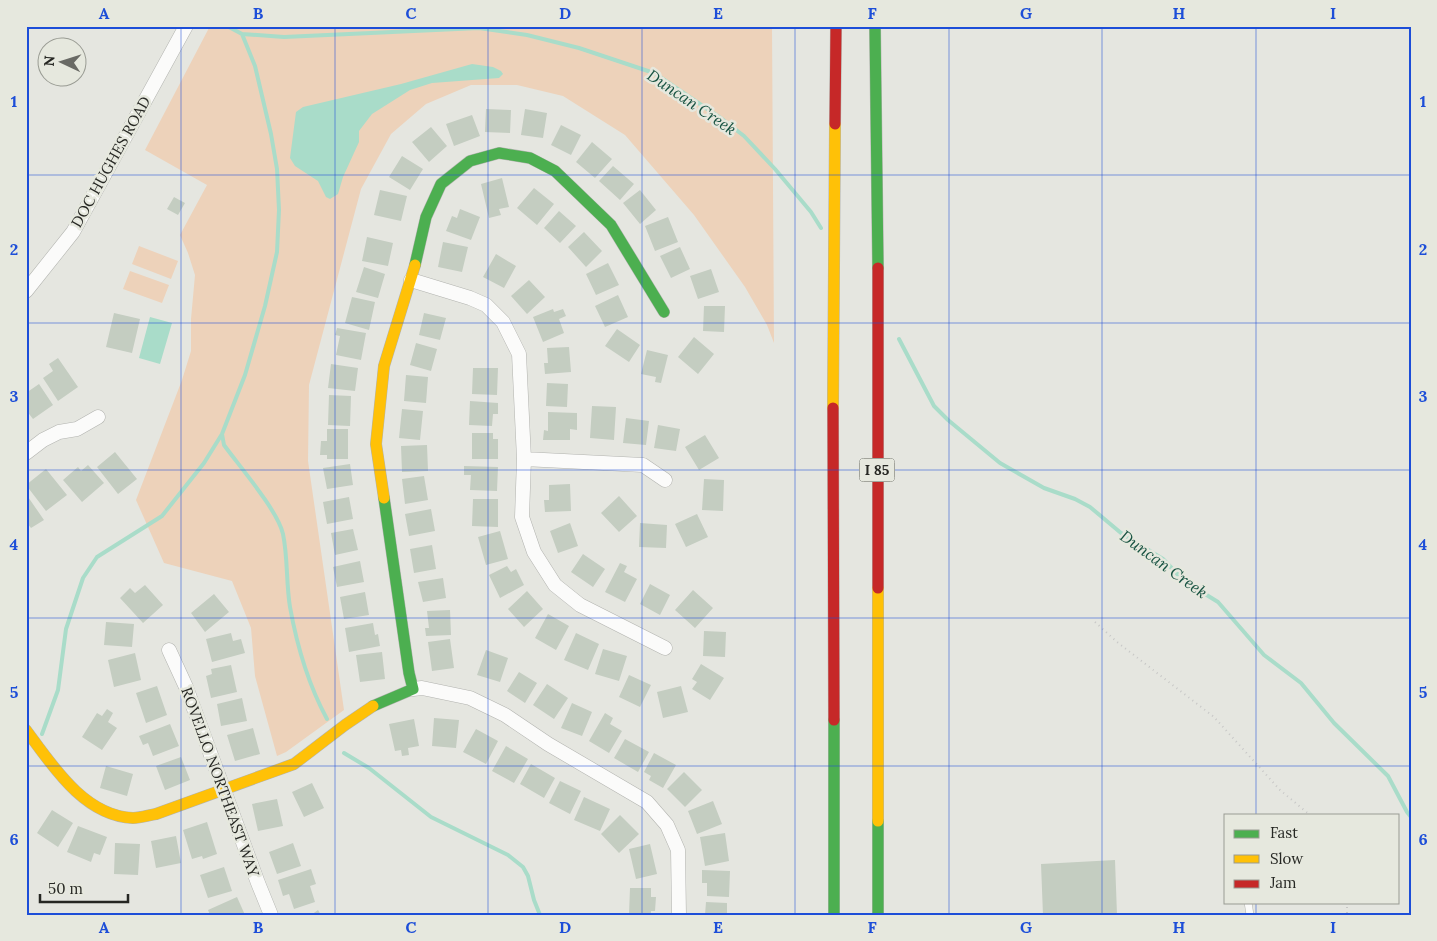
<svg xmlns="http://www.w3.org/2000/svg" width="1437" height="941" font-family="Lora,serif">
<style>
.green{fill:#edd2ba}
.water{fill:#a9dcc9}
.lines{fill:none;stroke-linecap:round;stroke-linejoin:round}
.stream{stroke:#a9dcc9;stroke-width:4}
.building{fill:#c4cdc1}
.lane-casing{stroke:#b2b3af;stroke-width:8}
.street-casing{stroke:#b2b3af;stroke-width:15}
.fast-casing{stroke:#b2b3af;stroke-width:12}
.slow-casing{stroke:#b2b3af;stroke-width:12}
.jam-casing{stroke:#b2b3af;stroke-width:12}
.path{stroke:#c7c7c6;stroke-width:2;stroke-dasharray:1 4;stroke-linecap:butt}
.lane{stroke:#fbfbfa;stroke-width:7}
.street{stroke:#fbfbfa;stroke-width:14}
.fast{stroke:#4caf50;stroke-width:11}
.slow{stroke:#ffc107;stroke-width:11}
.jam{stroke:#c62828;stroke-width:11}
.grid{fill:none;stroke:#1d4ed8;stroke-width:1;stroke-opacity:0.55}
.labels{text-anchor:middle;stroke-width:5;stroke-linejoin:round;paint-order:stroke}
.shield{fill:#e6e8de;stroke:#60615b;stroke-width:1}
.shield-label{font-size:14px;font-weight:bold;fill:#262723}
.street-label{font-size:15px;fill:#262723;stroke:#e6e8de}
.water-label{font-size:16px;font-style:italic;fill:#185342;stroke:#e6e8de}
.neatline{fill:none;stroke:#1d4ed8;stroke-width:2}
.grid-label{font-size:16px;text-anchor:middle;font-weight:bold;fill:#1d4ed8}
</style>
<rect width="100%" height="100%" fill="#e5e6e0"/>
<path class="green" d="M 210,26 L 772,26 L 774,343 L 767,325 L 745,287 L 694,215 L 625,135 L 563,96 L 517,85 L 471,85 L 426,104 L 391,134 L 361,189 L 309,385 L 308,461 L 344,710 L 286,752 L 277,756 L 255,676 L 251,628 L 232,581 L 164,563 L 136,500 L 182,380 L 191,351 L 191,319 L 195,275 L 188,253 L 180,235 L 207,185 L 145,150 Z
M 139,246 L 178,261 L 171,279 L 132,264 Z
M 130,271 L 169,285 L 162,303 L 123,289 Z"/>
<path class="water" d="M 472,64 L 493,67 L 501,71 L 503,74 L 499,78 L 432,83 L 410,90 L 372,114 L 359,131 L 359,142 L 343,177 L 338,194 L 330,199 L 326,197 L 318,181 L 295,166 L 290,158 L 296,112 L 303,107 L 401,84 Z
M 150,317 L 172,323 L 160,364 L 139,358 Z"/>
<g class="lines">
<path class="stream" d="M 227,26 L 242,34 L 284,37 L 479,28 L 527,35 L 579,48 L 654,73 L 722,119 L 744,136 L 775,169 L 811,212 L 821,228
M 899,339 L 934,406 L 948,420 L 1000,463 L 1044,488 L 1075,499 L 1090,507 L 1121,533 L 1163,559 L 1184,581 L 1218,602 L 1264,655 L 1301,683 L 1334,723 L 1388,776 L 1407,812 L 1411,817
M 222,434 L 224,445 C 240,467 278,511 283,534 C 288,558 286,583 290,607 C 297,646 308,684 327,719
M 42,734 L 58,690 L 66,629 L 83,578 L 97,557 L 162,516 L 204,463 L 222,434 L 245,375 L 265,306 L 277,252 L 279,210 L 277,169 L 271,134 L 255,66 L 242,34
M 344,753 L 369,768 L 431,817 L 508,855 L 523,867 L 528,876 L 534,900 L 540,915"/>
</g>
<path class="building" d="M 486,109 L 511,110 L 510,133 L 485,132 Z
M 525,109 L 547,113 L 543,138 L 521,135 Z
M 472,115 L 480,136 L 454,146 L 446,124 Z
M 561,125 L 581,135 L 571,155 L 551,145 Z
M 431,127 L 447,146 L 429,162 L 412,142 Z
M 592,142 L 612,159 L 595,178 L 576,162 Z
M 402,156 L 423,169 L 410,190 L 389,177 Z
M 613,166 L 634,184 L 620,200 L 599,181 Z
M 502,178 L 509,207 L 499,209 L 501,215 L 489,218 L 481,184 Z
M 534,188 L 554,204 L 537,225 L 517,208 Z
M 380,190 L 407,196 L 401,221 L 374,215 Z
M 640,190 L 656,210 L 640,224 L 623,203 Z
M 174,197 L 185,203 L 178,215 L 167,209 Z
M 460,209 L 480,217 L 471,240 L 446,231 L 452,216 L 457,218 Z
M 559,211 L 576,226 L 560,243 L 544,228 Z
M 668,217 L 678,242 L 655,251 L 645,226 Z
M 584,232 L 602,251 L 586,267 L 568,247 Z
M 367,237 L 393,243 L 388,266 L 362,261 Z
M 443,242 L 468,247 L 462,272 L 438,267 Z
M 680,247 L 690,269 L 671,278 L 660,256 Z
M 496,254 L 516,266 L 504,288 L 483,277 Z
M 608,263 L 619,285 L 596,295 L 586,274 Z
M 364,267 L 385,274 L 378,298 L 356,292 Z
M 711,269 L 719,292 L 698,299 L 690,276 Z
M 529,280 L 545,297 L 527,314 L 511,296 Z
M 618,295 L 628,317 L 605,327 L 595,306 Z
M 352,297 L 375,302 L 369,330 L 345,323 Z
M 704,306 L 725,306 L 724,332 L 703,331 Z
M 553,309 L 554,312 L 563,309 L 566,316 L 559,319 L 564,333 L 543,342 L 533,317 Z
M 114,313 L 140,319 L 132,353 L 106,347 Z
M 424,313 L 446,318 L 440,340 L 419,335 Z
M 337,328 L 366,333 L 361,360 L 336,355 L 340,336 L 335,335 Z
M 617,329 L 640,345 L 629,362 L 605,346 Z
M 694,337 L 714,354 L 698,374 L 678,357 Z
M 416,343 L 437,349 L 431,371 L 410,365 Z
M 569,347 L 571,372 L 545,374 L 544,363 L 548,363 L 547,348 Z
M 647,350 L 668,355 L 661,383 L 655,382 L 656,377 L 641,374 Z
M 58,358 L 78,387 L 58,401 L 43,378 L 53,371 L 49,364 Z
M 331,364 L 358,368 L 355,391 L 328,388 Z
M 473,368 L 498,368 L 497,395 L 472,394 Z
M 406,375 L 428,377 L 426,403 L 404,401 Z
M 547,383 L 568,384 L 567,407 L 546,406 Z
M 39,384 L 53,405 L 33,419 L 26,410 L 26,393 Z
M 329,395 L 351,396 L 350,426 L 328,425 Z
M 470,401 L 498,403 L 498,414 L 493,414 L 492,426 L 469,425 Z
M 592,406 L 616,407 L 614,440 L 590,438 Z
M 402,409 L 423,411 L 420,440 L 399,438 Z
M 548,412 L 577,413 L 577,430 L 570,429 L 570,440 L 543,440 L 544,430 L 548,431 Z
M 626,418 L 649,421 L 646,445 L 623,443 Z
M 658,425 L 680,429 L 676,451 L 654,448 Z
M 327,429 L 348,429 L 348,459 L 327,459 L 327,455 L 320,455 L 321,441 L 327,441 Z
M 472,433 L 493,433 L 493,439 L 498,439 L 498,459 L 472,459 Z
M 705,435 L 719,458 L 699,470 L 685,447 Z
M 427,445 L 428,471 L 402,472 L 401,446 Z
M 115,452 L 137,479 L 118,494 L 97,467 Z
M 350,464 L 353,485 L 327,489 L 323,468 Z
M 88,465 L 104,483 L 82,502 L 63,480 L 78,467 L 81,471 Z
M 464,466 L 498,467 L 497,491 L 470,490 L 471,475 L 464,475 Z
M 46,469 L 67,495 L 46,511 L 26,485 Z
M 424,476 L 428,500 L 405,504 L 402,479 Z
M 704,479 L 724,480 L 723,511 L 702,510 Z
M 570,484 L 571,511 L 545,512 L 544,500 L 549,500 L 549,485 Z
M 26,494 L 44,520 L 31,528 L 27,523 L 26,523 Z
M 619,496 L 637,516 L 619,532 L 601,513 Z
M 349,497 L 353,519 L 327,524 L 323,502 Z
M 473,499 L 498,499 L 498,527 L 472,526 Z
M 431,509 L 435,531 L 409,536 L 405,514 Z
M 697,514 L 708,537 L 686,547 L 675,524 Z
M 570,523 L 578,546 L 558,553 L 550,531 Z
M 640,523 L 667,525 L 666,548 L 639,547 Z
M 353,529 L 358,550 L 335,555 L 331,533 Z
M 500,531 L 508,559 L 486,565 L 478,537 Z
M 432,545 L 436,569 L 414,573 L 410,549 Z
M 583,554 L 605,569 L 593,587 L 571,572 Z
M 360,561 L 364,582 L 337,587 L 333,567 Z
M 620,563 L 627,566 L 624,572 L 637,579 L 625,602 L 605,592 Z
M 507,566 L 511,572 L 516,569 L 524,585 L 500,598 L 489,575 Z
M 443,578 L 446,598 L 423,602 L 418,582 Z
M 650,584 L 670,595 L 660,615 L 640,604 Z
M 145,585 L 163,605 L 143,623 L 120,598 L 130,588 L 135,593 Z
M 693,590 L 713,608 L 695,628 L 675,610 Z
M 527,591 L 543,609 L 524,627 L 508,609 Z
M 365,592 L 369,615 L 344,619 L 340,597 Z
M 214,594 L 229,612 L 205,632 L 191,613 Z
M 450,610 L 451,635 L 426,636 L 425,628 L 429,628 L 427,611 Z
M 548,614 L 569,626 L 556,650 L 535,638 Z
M 106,622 L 134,624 L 132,647 L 104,645 Z
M 373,623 L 375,635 L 378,634 L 380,646 L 349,652 L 345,628 Z
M 704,631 L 726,632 L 725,657 L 703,656 Z
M 231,633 L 233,641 L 241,639 L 245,653 L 212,662 L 206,639 Z
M 576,633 L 599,644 L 588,670 L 564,660 Z
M 450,639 L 454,668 L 432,671 L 428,642 Z
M 603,649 L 627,656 L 619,681 L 595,674 Z
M 486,650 L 508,658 L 500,682 L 477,675 Z
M 382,652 L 385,679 L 360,682 L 356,655 Z
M 135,653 L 141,680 L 114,687 L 108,660 Z
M 701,664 L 724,678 L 710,700 L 692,689 L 697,682 L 692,679 Z
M 231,665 L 237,692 L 211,698 L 206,676 L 212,674 L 211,669 Z
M 519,672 L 537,683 L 525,703 L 507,691 Z
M 629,675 L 651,685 L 640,707 L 619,697 Z
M 547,684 L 568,698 L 554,719 L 533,705 Z
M 157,686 L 167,715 L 146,723 L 136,693 Z
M 681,686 L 688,712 L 663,718 L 657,692 Z
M 242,698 L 247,721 L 221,726 L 217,704 Z
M 572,703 L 592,712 L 582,736 L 561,728 Z
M 107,709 L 113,713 L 108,722 L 117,728 L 102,750 L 82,737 L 97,713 L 102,716 Z
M 605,713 L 613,718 L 610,724 L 622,731 L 609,753 L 589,741 Z
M 434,718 L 459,720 L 456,748 L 432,746 Z
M 414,719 L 419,746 L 408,748 L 409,755 L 402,756 L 401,750 L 395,751 L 389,724 Z
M 170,724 L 179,746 L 153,756 L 148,743 L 143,745 L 139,736 Z
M 253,728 L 260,754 L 235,761 L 227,735 Z
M 476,729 L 498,741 L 486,764 L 463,752 Z
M 625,739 L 649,752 L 638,772 L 614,758 Z
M 506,746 L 528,759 L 514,783 L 492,771 Z
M 654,753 L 676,765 L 663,788 L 649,780 L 651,776 L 644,772 Z
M 181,757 L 190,780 L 165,790 L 156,766 Z
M 531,764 L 555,778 L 544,798 L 520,784 Z
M 106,766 L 133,774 L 127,796 L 100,788 Z
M 684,772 L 702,790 L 685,807 L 667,789 Z
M 560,781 L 581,791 L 570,814 L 549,803 Z
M 312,783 L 324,808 L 304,817 L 292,792 Z
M 584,797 L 610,809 L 600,831 L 574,820 Z
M 277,799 L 283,826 L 258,831 L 252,804 Z
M 713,801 L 722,824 L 697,834 L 688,811 Z
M 52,810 L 73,823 L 58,847 L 37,833 Z
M 620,815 L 639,834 L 619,853 L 601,834 Z
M 207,822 L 217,854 L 203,859 L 202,856 L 192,859 L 183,830 Z
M 78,826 L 107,837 L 100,855 L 94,853 L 91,862 L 67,852 Z
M 725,833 L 729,861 L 705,866 L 700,837 Z
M 176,836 L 181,863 L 156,868 L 151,841 Z
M 115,843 L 140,844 L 138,875 L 114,874 Z
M 293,843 L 301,866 L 277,874 L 269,852 Z
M 650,844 L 657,874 L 636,879 L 629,849 Z
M 1115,860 L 1117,915 L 1043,915 L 1041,864 Z
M 224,867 L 232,891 L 208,898 L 200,875 Z
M 311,869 L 316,884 L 310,886 L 315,902 L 294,909 L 289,894 L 283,896 L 278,880 Z
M 702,870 L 730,871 L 729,897 L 707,896 L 707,883 L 702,883 Z
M 630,888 L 651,888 L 651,897 L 656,897 L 655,911 L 651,911 L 651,915 L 629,915 Z
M 237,897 L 245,915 L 210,915 L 208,910 Z
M 706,902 L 727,903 L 727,915 L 705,915 Z
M 318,910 L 321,915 L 311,915 Z"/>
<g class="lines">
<g class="lane-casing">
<path id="lane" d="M 1248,902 L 1250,915"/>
</g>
<g class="street-casing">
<path id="street" d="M 411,280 L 470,298 L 486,305 L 503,322 L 519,354 L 524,459 L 643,465 L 665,480
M 26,291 L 73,232 L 186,26
M 26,453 L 43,440 L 59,432 L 77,429 L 98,417
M 524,459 L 522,517 L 534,552 L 555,585 L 580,605 L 665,648
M 169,650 L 186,687 L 258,883 L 271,915
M 413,689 L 422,688 L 470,698 L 505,715 L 548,744 L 647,802 L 667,825 L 678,850 L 679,915"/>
</g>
<g class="fast-casing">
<path id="fast" d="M 875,26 L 878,268
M 415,265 L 426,217 L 441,184 L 470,161 L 499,153 L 530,158 L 555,171 L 611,225 L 664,312
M 373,706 L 413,689 L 409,673 L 384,498
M 834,720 L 834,915
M 878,821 L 878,915"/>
</g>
<g class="slow-casing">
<path id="slow" d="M 833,408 L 835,124
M 384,498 L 376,444 L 384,366 L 415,265
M 878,588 L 878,821
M 26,730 C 52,765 84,816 133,818 C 141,818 149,815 156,814 L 294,764 L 345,725 L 373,706"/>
</g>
<g class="jam-casing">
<path id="jam" d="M 835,124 L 836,26
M 878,268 L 878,588
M 833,408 L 834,720"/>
</g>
<path class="path" d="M 1095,622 L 1117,642 L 1214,717 L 1280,790 L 1310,815
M 1347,902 L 1347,915"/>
<use href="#lane" class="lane"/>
<use href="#street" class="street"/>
<use href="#fast" class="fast"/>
<use href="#slow" class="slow"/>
<use href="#jam" class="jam"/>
</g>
<path class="grid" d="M 181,26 L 181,915M 335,26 L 335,915M 488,26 L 488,915M 642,26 L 642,915M 795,26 L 795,915M 949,26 L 949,915M 1102,26 L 1102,915M 1256,26 L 1256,815M 26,175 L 1411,175M 26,323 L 1411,323M 26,470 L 1411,470M 26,618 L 1411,618M 26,766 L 1411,766M 1256,902 L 1256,915"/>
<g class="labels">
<rect class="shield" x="859.5" y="458.5" width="35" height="23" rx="4"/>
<g class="shield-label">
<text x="877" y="475">I 85</text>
</g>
<g class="street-label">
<text transform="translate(111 162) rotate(-61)" y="5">DOC HUGHES ROAD</text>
<text transform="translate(220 782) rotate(70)" y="5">ROVELLO NORTHEAST WAY</text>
</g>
<g class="water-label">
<text transform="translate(692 102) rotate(34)" y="6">Duncan Creek</text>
<text transform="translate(1164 564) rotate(36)" y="6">Duncan Creek</text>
</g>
</g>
<rect width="1437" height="941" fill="none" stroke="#e6e8de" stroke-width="55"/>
<rect x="1224" y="814" width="175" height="90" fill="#e6e8de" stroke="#999b93"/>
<rect x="1234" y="830" width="25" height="8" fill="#4caf50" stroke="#999b93"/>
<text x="1270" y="838" font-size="15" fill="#262723">Fast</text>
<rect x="1234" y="855" width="25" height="8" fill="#ffc107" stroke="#999b93"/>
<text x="1270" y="864" font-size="15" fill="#262723">Slow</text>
<rect x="1234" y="880" width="25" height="8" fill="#c62828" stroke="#999b93"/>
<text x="1270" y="888" font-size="15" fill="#262723">Jam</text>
<g transform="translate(62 62) rotate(274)"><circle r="24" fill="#e6e8de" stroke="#999b93"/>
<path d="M0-4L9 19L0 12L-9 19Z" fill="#696a65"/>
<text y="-8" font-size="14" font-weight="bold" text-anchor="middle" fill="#262723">N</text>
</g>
<path d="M40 894v8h88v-8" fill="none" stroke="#262723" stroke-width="2.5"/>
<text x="48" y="894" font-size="15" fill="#262723" stroke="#e6e8de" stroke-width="4" paint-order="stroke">50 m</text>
<rect x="28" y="28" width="1382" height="886" class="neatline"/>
<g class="grid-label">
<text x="104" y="19">A</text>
<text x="258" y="19">B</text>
<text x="411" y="19">C</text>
<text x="565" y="19">D</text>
<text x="718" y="19">E</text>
<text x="872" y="19">F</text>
<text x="1026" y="19">G</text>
<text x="1179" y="19">H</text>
<text x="1333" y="19">I</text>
<text x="14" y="107">1</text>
<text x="1423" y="107">1</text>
<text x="14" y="255">2</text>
<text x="1423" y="255">2</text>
<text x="14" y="402">3</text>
<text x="1423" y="402">3</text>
<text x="14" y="550">4</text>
<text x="1423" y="550">4</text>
<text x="14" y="698">5</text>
<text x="1423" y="698">5</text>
<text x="14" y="845">6</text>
<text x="1423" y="845">6</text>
<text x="104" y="933">A</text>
<text x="258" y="933">B</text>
<text x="411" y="933">C</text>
<text x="565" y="933">D</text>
<text x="718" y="933">E</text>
<text x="872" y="933">F</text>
<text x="1026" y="933">G</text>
<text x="1179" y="933">H</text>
<text x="1333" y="933">I</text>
</g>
</svg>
